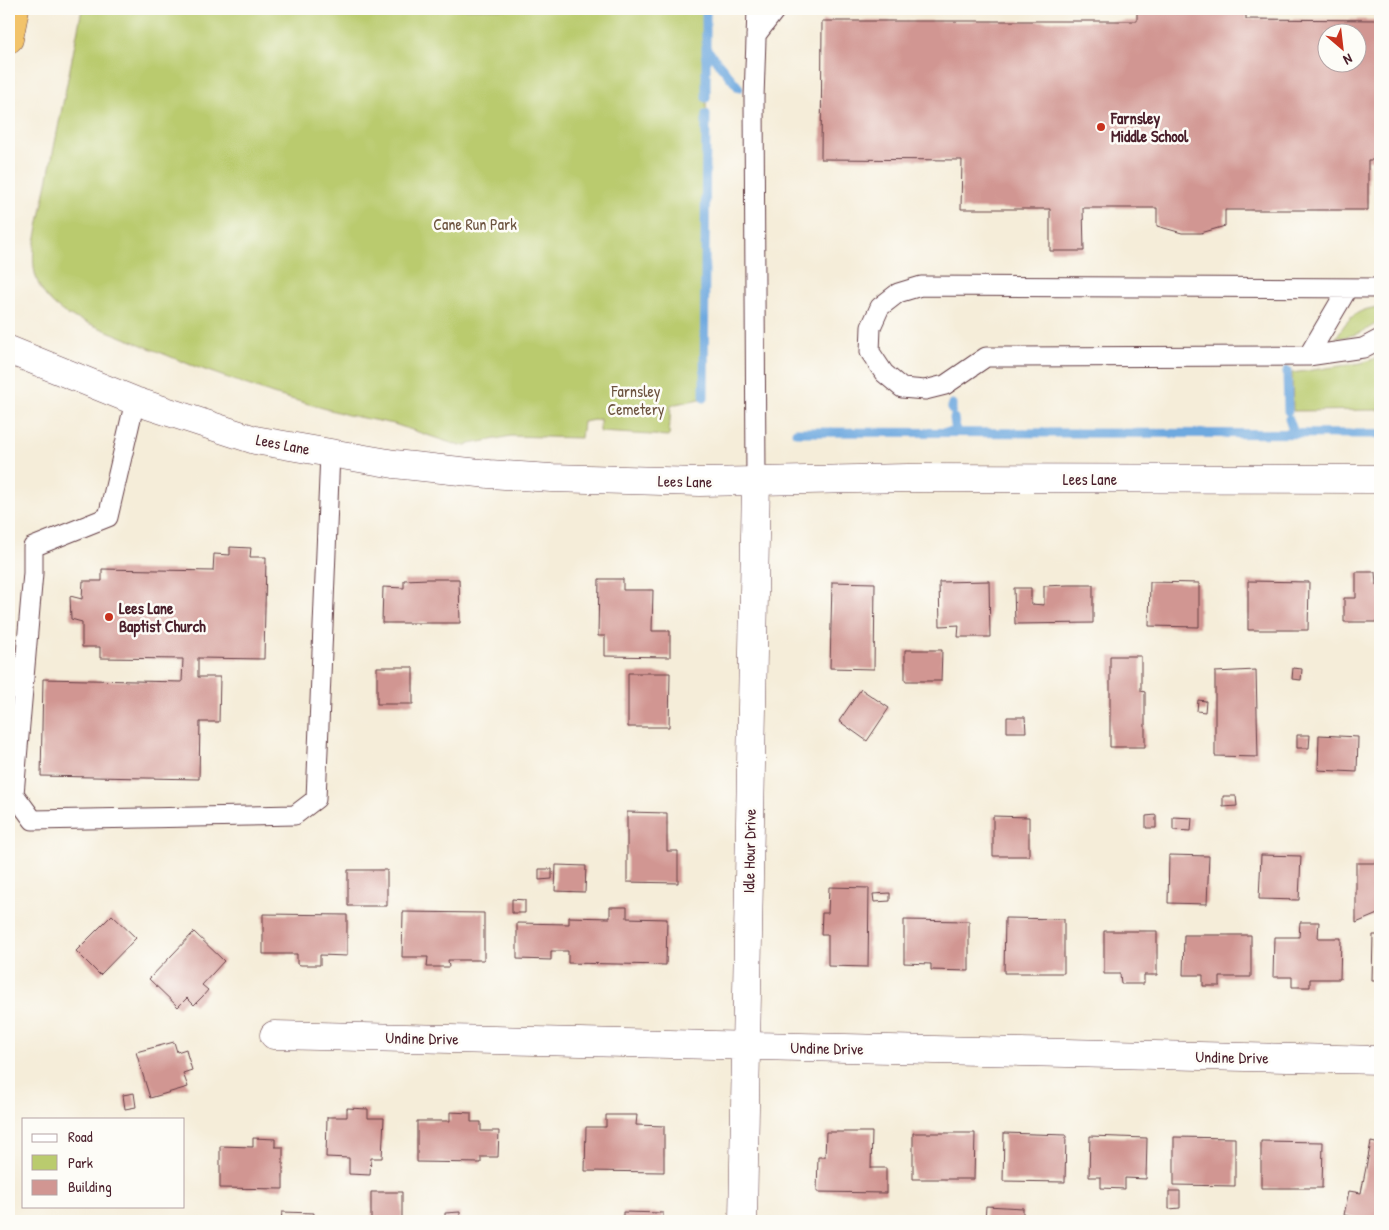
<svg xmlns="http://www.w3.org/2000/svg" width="1389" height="1230" font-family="'Patrick Hand',sans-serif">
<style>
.green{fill:#bacb6e;stroke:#82754c}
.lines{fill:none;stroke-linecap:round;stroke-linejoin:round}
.stream{stroke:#6ea9df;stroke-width:9}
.building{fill:#d19692;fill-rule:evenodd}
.service-casing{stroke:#643e45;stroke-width:21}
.minor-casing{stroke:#643e45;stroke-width:29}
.tertiary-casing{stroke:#643e45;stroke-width:29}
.trunk-casing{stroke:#643e45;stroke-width:29}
.service{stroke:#fff;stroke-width:19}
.minor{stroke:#fff;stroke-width:28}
.tertiary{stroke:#fff;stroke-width:28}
.trunk{stroke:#f2c36a;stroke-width:28}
.poi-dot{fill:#c8321e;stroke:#fdfcf7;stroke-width:2}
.labels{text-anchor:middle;stroke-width:5;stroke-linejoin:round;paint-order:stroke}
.poi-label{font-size:16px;font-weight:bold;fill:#4a1f2b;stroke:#fdfcf7;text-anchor:start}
.park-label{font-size:16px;fill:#6c533f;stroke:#fdfcf7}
.street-label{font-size:16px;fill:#4a1f2b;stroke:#fdfcf7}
</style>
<rect width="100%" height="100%" fill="#fdfcf7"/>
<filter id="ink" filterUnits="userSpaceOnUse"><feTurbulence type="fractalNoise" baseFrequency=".02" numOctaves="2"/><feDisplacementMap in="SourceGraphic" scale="10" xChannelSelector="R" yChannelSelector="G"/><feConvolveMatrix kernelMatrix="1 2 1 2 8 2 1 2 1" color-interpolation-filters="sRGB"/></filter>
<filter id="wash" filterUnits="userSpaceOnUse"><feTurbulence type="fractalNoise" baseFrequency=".0096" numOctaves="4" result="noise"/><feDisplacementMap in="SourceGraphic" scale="20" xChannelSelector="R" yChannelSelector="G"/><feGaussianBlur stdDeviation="1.12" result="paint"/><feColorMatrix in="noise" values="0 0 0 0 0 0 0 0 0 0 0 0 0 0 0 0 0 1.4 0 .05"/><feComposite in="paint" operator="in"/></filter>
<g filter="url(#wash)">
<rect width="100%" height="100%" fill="#f5edd9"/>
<path class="green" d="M 82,9 L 707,9 L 704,398 L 671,405 L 669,436 L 600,432 L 600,419 L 583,422 L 581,438 L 511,436 L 460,446 L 394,424 L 348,415 L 273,394 L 191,365 L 68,315 C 41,298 31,279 34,247 Z
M 1380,307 L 1380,321 C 1364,332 1355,336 1336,338 C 1348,318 1356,309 1380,307 Z
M 1380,357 L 1380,410 L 1293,411 L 1292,373 L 1361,363 Z"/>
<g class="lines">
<path class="stream" d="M 706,9 L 706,98
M 706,48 L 739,88
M 1287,371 L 1288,411
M 704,398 L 706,114
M 952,404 L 952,410
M 954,418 L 956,432
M 1289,419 L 1294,433
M 796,432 L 1380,434"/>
</g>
<g id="blocks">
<path class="building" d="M 1137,9 L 1246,9 L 1246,19 L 1380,20 L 1380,160 L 1368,160 L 1368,210 L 1225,210 L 1225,226 L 1201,233 L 1182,233 L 1157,226 L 1157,208 L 1083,208 L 1084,251 L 1050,251 L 1050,209 L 961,209 L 962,160 L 821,159 L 822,21 L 1137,21 ZM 1326,32 L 1356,32 L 1356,62 L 1326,62 Z
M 230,547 L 251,548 L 250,557 L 266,557 L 264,659 L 198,658 L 198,677 L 220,677 L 219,722 L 200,722 L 199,779 L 41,776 L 43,679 L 182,682 L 183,659 L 100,658 L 100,647 L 82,647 L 82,622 L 71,619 L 70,596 L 82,599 L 83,581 L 102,581 L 102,569 L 213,571 L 214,554 L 230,555 Z
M 1356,572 L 1375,572 L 1376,585 L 1380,584 L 1380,622 L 1344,622 L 1344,598 L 1356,598 Z
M 428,579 L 459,579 L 460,623 L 382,623 L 383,587 L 404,588 L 404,580 Z
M 599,579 L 623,579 L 623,590 L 653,590 L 652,631 L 670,631 L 670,657 L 605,656 L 605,636 L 598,636 Z
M 989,581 L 990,637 L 958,637 L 959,625 L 940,626 L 939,582 Z
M 1248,581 L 1309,582 L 1308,630 L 1248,630 Z
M 832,582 L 875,583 L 874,669 L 830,668 Z
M 1150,582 L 1199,583 L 1199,627 L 1149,626 Z
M 1068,585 L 1093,585 L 1093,623 L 1015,624 L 1014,588 L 1031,588 L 1031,604 L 1044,605 L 1044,586 Z
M 905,650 L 942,650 L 941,681 L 905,681 Z
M 1110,656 L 1141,656 L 1141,691 L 1145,692 L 1145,747 L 1110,747 Z
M 377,667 L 413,667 L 413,704 L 377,704 Z
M 1293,668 L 1302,669 L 1301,680 L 1292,679 Z
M 1256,670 L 1258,757 L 1215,756 L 1215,672 Z
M 628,673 L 670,673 L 669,727 L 628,727 Z
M 861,689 L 889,708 L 867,741 L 839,721 Z
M 1198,700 L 1206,701 L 1205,712 L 1197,711 Z
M 1007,717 L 1025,717 L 1026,732 L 1007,732 Z
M 1297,735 L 1310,735 L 1309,748 L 1297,748 Z
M 1319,735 L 1358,737 L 1357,772 L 1318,770 Z
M 1223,796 L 1236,796 L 1237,806 L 1223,807 Z
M 627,812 L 667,813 L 667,851 L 678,851 L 678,883 L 627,882 Z
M 1156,815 L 1156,828 L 1146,828 L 1146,816 Z
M 993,816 L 1029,817 L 1029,856 L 993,856 Z
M 1173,817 L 1192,818 L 1191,831 L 1173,830 Z
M 1169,855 L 1209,856 L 1207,904 L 1168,903 Z
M 1261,855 L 1301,856 L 1299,900 L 1259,899 Z
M 1356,863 L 1380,863 L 1380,913 L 1356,923 Z
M 556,865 L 586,866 L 585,892 L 555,891 Z
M 539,869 L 552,869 L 552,879 L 539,880 Z
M 348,870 L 387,870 L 387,906 L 348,906 Z
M 829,887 L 869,888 L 868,967 L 828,966 L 828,935 L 821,935 L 822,913 L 828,913 Z
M 890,893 L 890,901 L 874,902 L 873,894 Z
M 512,899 L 525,900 L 525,913 L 512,913 Z
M 610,907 L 627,907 L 627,918 L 667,919 L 666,965 L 568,963 L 568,951 L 551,951 L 551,960 L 517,959 L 517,923 L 569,924 L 569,917 L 610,918 Z
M 403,912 L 484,913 L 484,960 L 448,960 L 449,967 L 427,967 L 428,957 L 402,957 Z
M 263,914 L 347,915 L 347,956 L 320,955 L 320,965 L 301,965 L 297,964 L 297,954 L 263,954 Z
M 112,915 L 136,938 L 100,975 L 76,951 Z
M 1005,918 L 1064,919 L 1064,973 L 1004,973 Z
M 904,920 L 969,921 L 969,971 L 931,970 L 931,964 L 904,963 Z
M 1300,922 L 1319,922 L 1318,938 L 1341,938 L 1340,979 L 1310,979 L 1310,987 L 1292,987 L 1292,977 L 1273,977 L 1274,937 L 1299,937 Z
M 1104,931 L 1157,931 L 1157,975 L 1144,975 L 1144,984 L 1121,984 L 1120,974 L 1104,974 Z
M 194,932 L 224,961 L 202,985 L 208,990 L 203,996 L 194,1005 L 187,998 L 178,1007 L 149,979 Z
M 1184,935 L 1251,935 L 1251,977 L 1220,977 L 1220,986 L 1203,986 L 1203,975 L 1183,975 Z
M 1373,935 L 1380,935 L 1380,981 L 1372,981 Z
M 174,1042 L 177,1052 L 186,1049 L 187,1054 L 192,1070 L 183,1073 L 188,1087 L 150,1098 L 136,1052 Z
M 134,1093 L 136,1107 L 125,1109 L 123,1095 Z
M 347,1108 L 368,1109 L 368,1118 L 384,1118 L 382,1158 L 371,1158 L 370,1175 L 349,1174 L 349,1158 L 326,1157 L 327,1117 L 347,1117 Z
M 450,1112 L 471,1113 L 471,1122 L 481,1122 L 481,1131 L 499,1131 L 498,1157 L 481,1157 L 481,1163 L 417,1162 L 417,1121 L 450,1121 Z
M 606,1115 L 637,1115 L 636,1125 L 664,1126 L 664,1172 L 585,1171 L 586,1127 L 606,1127 Z
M 826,1132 L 872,1132 L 871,1168 L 886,1168 L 886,1193 L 817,1192 L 818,1157 L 825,1157 Z
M 913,1133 L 975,1133 L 974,1179 L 913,1179 Z
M 1004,1133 L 1066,1135 L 1065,1182 L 1003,1181 Z
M 1090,1136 L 1147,1138 L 1146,1179 L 1125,1178 L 1125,1189 L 1101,1188 L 1101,1177 L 1089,1177 Z
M 1174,1137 L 1235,1138 L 1235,1186 L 1174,1185 Z
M 253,1138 L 275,1139 L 275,1147 L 283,1147 L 283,1189 L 220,1188 L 220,1146 L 253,1147 Z
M 1261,1141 L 1323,1142 L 1322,1188 L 1261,1188 Z
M 1371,1142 L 1380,1144 L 1380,1221 L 1372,1221 L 1344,1215 L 1349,1191 L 1361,1193 Z
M 1169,1191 L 1180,1191 L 1180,1208 L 1169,1209 Z
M 371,1192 L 402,1192 L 402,1221 L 371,1221 Z
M 986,1206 L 1023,1208 L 1023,1221 L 985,1221 Z
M 282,1212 L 314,1213 L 313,1221 L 281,1221 Z
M 460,1212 L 460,1221 L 445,1221 L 445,1213 Z
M 623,1212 L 663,1213 L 663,1221 L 623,1221 Z"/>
</g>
</g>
<g filter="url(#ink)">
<use href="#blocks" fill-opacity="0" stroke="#643e45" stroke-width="1"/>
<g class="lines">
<g class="service-casing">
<path id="service" d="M 756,35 L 776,9
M 1348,288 L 1308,356 L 986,357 L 945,385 L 925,390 L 902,388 L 884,373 L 870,352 L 871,327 L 880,307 L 898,293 L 921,286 L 1380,288
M 1308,356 L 1363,348 L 1380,339
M 135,401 L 108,517 L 33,547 L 33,573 L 14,794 L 33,820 L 295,815 L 316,799 L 330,453
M 756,480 L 754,98 L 757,9"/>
</g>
<g class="minor-casing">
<path id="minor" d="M 274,1035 L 1380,1060
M 743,1221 L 756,480"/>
</g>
<g class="tertiary-casing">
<path id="tertiary" d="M 9,350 L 135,401 L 255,440 L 394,464 L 489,474 L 551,478 L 700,482 L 908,478 L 1380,479"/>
</g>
<g class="trunk-casing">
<path id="trunk" d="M 9,39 L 15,9"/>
</g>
<use href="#service" class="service"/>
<use href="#minor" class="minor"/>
<use href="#tertiary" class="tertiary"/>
<use href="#trunk" class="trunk"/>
</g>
</g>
<g class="poi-dot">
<circle cx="1101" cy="127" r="5"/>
<circle cx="109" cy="617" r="5"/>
</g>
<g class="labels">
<g class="poi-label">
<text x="1111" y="124">Farnsley<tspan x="1111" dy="18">Middle School</tspan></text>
<text x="119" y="614">Lees Lane<tspan x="119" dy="18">Baptist Church</tspan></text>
</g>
<g class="park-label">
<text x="475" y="230">Cane Run Park</text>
<text x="636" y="397">Farnsley<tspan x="636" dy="18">Cemetery</tspan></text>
</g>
<g class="street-label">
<text transform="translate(283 444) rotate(11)" y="6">Lees Lane</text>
<text x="1090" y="485">Lees Lane</text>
<text transform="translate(685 481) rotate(1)" y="6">Lees Lane</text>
<text transform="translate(749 851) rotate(-89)" y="6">Idle Hour Drive</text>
<text transform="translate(422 1038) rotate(1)" y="6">Undine Drive</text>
<text transform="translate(827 1048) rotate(1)" y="6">Undine Drive</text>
<text transform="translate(1232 1057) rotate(1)" y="6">Undine Drive</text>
</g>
</g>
<rect width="1389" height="1230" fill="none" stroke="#fdfcf7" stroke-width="30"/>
<rect x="22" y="1118" width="162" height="90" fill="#fdfcf7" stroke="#b5a4a5"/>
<rect x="32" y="1134" width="25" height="8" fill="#ffffff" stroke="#b5a4a5"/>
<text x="68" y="1142" font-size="15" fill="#4a1f2b">Road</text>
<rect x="32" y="1155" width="25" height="15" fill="#bacb6e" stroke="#b5a4a5"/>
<text x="68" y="1168" font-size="15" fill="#4a1f2b">Park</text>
<rect x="32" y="1180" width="25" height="15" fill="#d19692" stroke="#b5a4a5"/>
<text x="68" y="1192" font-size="15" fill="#4a1f2b">Building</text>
<g transform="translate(1342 48) rotate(152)"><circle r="24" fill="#fdfcf7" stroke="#b5a4a5"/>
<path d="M0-4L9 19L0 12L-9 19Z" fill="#c8321e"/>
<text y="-8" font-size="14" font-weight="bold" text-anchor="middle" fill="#4a1f2b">N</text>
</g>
</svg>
